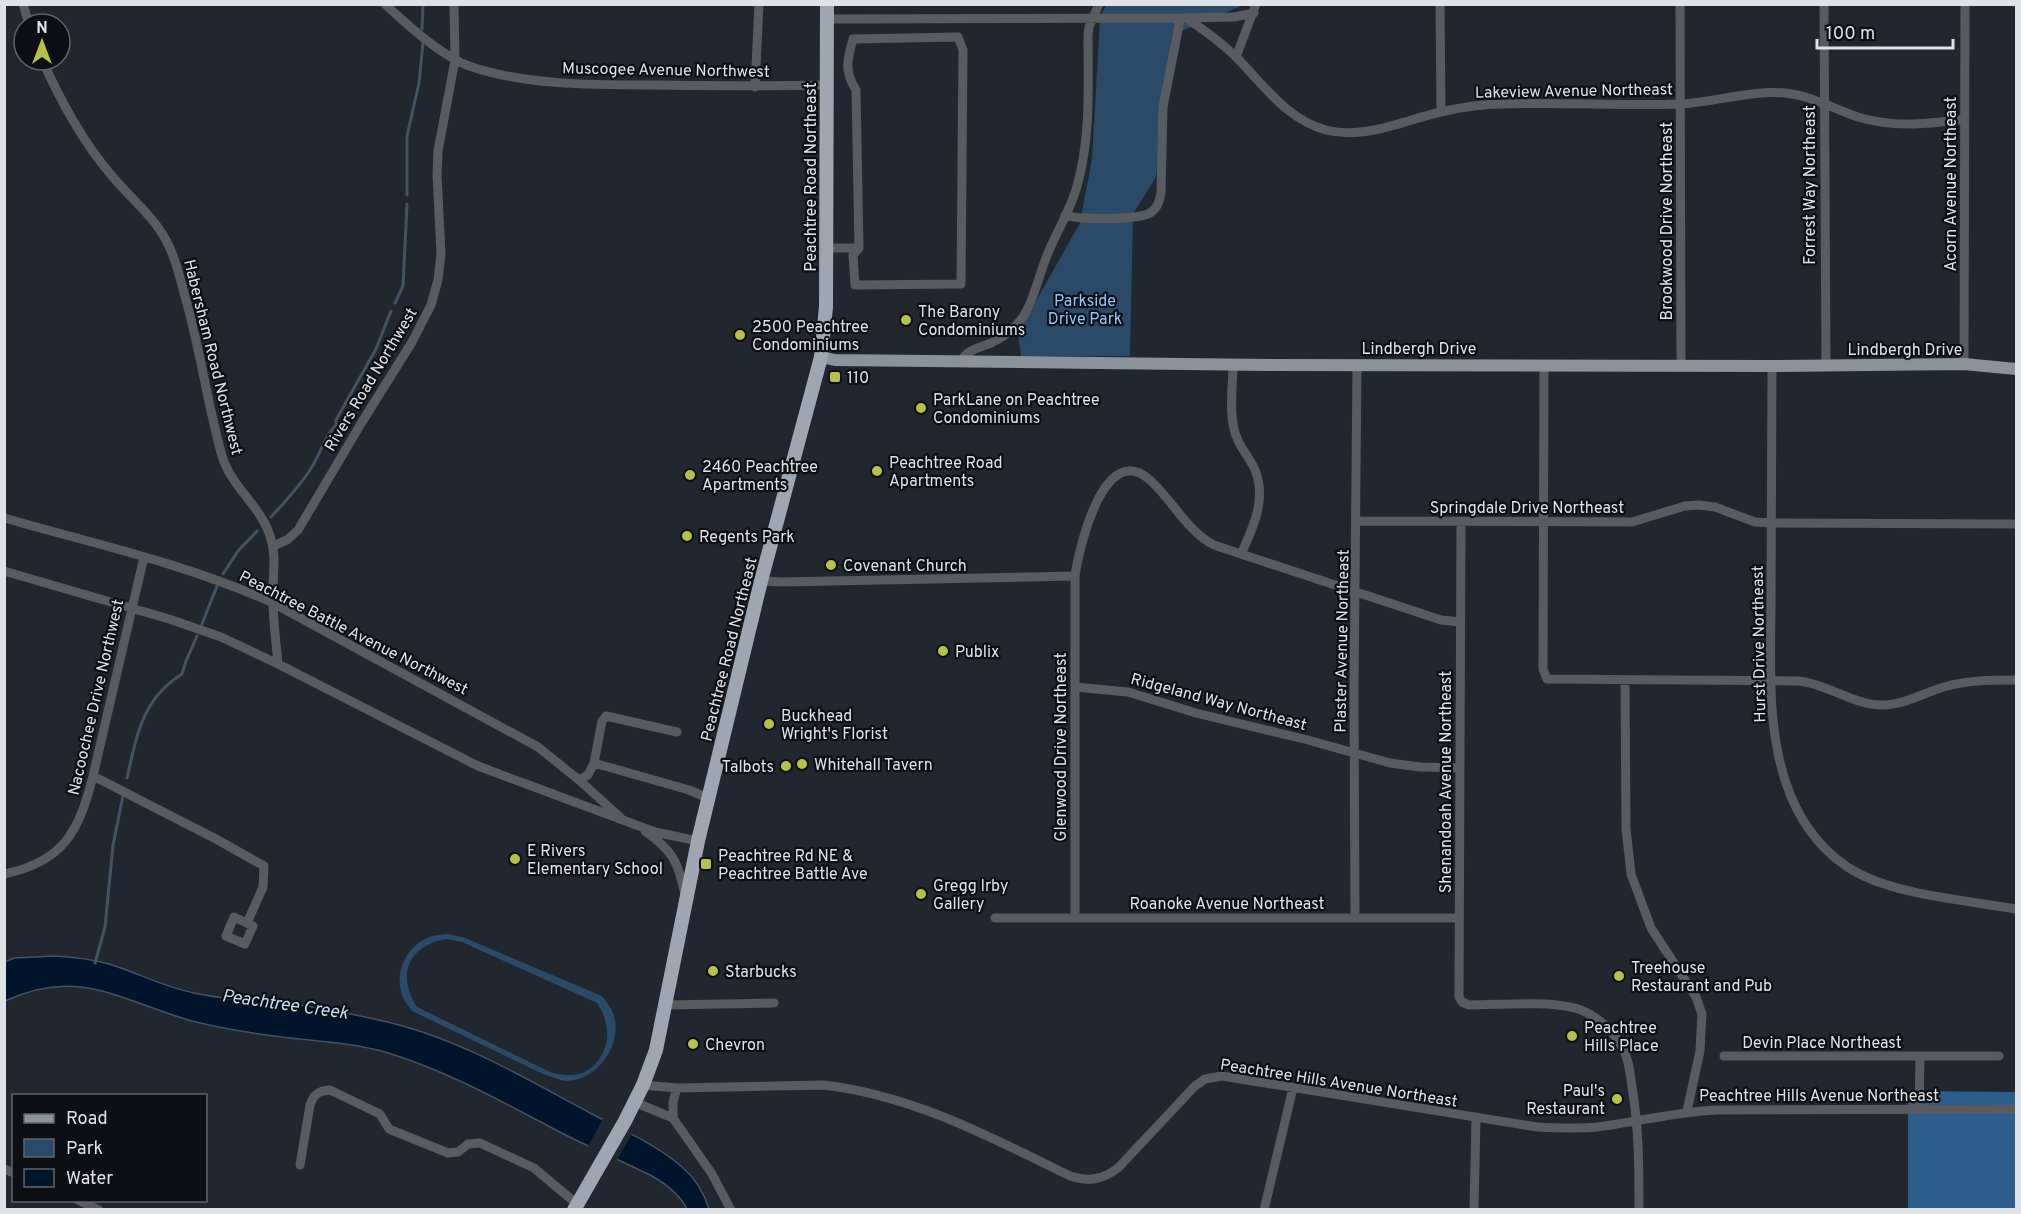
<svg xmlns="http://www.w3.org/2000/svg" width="2021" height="1214" font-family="Overpass,sans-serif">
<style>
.green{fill:#2a4a68;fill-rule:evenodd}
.forest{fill:#2c5d8b}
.water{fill:#00152c;stroke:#435364;stroke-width:1.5}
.pier{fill:#20272e}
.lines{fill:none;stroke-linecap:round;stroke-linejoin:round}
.stream{stroke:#435364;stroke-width:3}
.minor{stroke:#585c60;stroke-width:9}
.major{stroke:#8a929a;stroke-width:12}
.highway{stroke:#9ea7b1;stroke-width:14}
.poi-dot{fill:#b7c148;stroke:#0c0f13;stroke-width:2}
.labels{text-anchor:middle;stroke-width:4.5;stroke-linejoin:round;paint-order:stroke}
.street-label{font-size:16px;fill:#dee3e8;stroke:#0c0f13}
.park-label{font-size:16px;fill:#90c7ff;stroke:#0c0f13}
.poi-label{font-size:16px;fill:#dee3e8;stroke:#0c0f13;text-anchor:start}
.water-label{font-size:18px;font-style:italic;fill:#c2defa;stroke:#0c0f13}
</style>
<rect width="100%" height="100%" fill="#20272e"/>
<path class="green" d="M 1106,5 L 1244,5 L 1172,35 L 1156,177 L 1133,214 L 1130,356 L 1021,356 L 1018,333 L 1080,223 L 1092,159 L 1100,18 Z
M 448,934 L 465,938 L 602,996 C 606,1002 612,1008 614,1016 C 623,1045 596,1082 565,1081 C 558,1080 550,1076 543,1074 L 412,1011 C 409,1006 404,1001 402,995 C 394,972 407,946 429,937 C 434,935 442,935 448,934 ZM 447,939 L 462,942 L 597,1003 C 600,1008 604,1014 605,1020 C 612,1041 601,1068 579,1074 C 568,1076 560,1075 550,1072 L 417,1007 C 396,974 409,945 447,939 Z"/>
<path class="forest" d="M 1908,1091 L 2016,1092 L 2016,1209 L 1908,1210 Z"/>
<path class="water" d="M 55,956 C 73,957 91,959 109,964 C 138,973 164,987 194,993 C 226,1000 257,1001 289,1004 C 321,1007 352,1014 383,1021 C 459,1038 526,1079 594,1115 C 621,1129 661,1147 683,1168 C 696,1179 704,1193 709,1209 L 687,1209 C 680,1195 666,1184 652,1176 C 620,1160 586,1146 554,1129 C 499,1100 445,1070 385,1052 C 357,1044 328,1042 299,1039 C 263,1035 227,1030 192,1021 C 121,1001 79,966 5,1001 L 5,962 L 14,958 Z"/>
<path class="pier" d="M 604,1117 L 633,1132 L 616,1162 L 587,1148 Z"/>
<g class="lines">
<path class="stream" d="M 422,29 L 423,4
M 407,195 L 407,136 L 419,83 L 423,43
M 395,303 L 403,286 L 407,204
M 271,517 C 285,502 299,487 310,470 C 320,455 324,437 336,425 L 336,420 L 376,349 L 391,311
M 223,574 L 238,551 L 257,531
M 202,624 L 217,586
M 127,778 C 137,735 142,699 182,674 L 186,661 L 197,636
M 95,963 L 105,927 L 113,845 L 123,796"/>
<path class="minor" d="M 23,4 L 29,24
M 385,4 C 406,24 441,56 469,66 C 524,85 591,85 649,85 C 708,86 767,86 826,85
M 1440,4 L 1441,112
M 1680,4 L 1681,366
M 1824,4 L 1826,366
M 1186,18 L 1234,17 L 1254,13
M 827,19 L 1186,18 C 1204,30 1221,42 1236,57 C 1264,85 1286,119 1326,130 C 1364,140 1405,120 1441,112 C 1462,107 1483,104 1504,104 C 1563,102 1622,106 1681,104 C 1716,102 1750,90 1785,93 C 1810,95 1834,109 1858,117 C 1894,128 1928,124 1965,119
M 958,37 L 963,50 L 961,284 L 855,285 L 853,255 L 859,248 L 856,90 C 844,71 847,60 853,39 Z
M 1236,57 L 1256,4
M 42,60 C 61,101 82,141 112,176 C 131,199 156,218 169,246 C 176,261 180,277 184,293 C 200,347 207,403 222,456 C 231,486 259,505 269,533 C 277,554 273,571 273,591 C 272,615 276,640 278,664
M 755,87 L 759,4
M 1065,215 C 1079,220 1138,220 1150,213 C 1157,209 1160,200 1161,193 L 1163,107 L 1180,20
M 827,248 L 859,248
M 961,361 C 968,349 979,348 991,343 C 1004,337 1015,328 1023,317 C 1035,298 1039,274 1048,253 C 1057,231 1071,209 1077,186 C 1091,138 1088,85 1088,35 L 1089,27 L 1099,4
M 1233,364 C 1233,385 1229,409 1234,429 C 1237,445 1249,456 1255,470 C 1267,499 1253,528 1241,554
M 1964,364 L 1965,4
M 1544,365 L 1543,669 L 1547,679 L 1799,681 C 1828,684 1853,705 1882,705 C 1904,705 1923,693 1944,687 C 1967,680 1992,680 2016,680
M 1772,366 C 1772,443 1771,521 1771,598 C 1771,659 1766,724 1786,783 C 1797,816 1817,846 1846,866 C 1888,895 1966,900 2016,909
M 4,518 C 95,544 187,564 273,603 L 538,747 L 579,780 L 621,818
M 1357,521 L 1632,522 L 1685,506 L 1699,505 L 1715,507 L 1755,522 L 1771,523 L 2016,524
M 1461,522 L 1459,997 L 1462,1002 L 1469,1005 C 1501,1005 1548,1000 1578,1009 C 1596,1015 1613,1030 1622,1047 C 1629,1059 1630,1073 1632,1087 C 1639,1128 1639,1168 1639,1210
M 273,546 L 287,540 L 298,530 L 362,422 L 412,342 L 431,305 L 438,280 L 441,254 L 437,174 L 438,151 L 455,60 L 454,4
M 4,571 L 169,619 L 221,637 L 278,664 L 478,766 L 655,832 L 698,841
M 761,581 L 782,582 L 1075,576
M 1625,680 L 1626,829 L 1631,874 L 1651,928 L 1696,997 L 1702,1014 L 1700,1051 L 1687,1111
M 1075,687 L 1128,692 L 1196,713 L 1308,740 L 1390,763 L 1420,767 L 1460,768
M 594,763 L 689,790 L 708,798
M 93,776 L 216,839 L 264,866 L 263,887 L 247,923
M 579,780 L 588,775 L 594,763 L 602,721 L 606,716 L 677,732
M 645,831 C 673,851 678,861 685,895
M 4,874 C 63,862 79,832 93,776 L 144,557
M 234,917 L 253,926 L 245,944 L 226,936 Z
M 995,918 L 1459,918
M 1075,918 L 1075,576 C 1079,548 1104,439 1150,480 C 1173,501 1187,531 1214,545 L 1441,620 L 1460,622
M 1355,918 L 1354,693 L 1357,365
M 665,1005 L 774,1003
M 1724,1056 L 1999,1056
M 643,1085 L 677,1088 L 823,1085 C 912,1095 991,1137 1070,1176 C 1088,1182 1102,1180 1118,1168 L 1195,1086 L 1205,1079 L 1222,1076 L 1537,1127 C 1557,1128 1577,1129 1597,1127 C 1637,1122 1676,1112 1716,1110 L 2016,1109
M 634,1102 L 673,1118 L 712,1174 L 731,1210
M 1919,1109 L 1920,1057
M 673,1118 L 673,1102 L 677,1088
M 300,1165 L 310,1105 C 314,1094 318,1091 330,1090 L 380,1114 L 389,1129 L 448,1153 L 458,1152 L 468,1144 L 480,1143 L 534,1168 L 577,1204
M 4,1169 L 14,1173
M 78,1200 L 99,1210
M 1264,1210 L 1293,1088
M 1474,1210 L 1476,1118"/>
<path class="major" d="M 821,357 L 835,360 L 1268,365 L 1772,366 L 1964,364 L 2016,369"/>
<path class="highway" d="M 574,1210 L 625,1121 L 643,1085 L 656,1050 L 698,841 L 761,581 L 821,357 L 826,307 L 827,4"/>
</g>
<g class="poi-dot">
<circle cx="906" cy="320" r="6"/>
<circle cx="740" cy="335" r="6"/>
<rect x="829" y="371" width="12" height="12" rx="3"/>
<circle cx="921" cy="408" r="6"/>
<circle cx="877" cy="471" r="6"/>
<circle cx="690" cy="475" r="6"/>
<circle cx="687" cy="536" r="6"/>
<circle cx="831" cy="565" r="6"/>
<circle cx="943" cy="651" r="6"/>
<circle cx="769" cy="724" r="6"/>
<circle cx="802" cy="764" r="6"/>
<circle cx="786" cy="766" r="6"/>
<circle cx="515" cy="859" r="6"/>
<rect x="700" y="858" width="12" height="12" rx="3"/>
<circle cx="921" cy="894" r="6"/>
<circle cx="713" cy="971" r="6"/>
<circle cx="1619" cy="976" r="6"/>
<circle cx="1572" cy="1036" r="6"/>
<circle cx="693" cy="1044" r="6"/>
<circle cx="1617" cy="1099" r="6"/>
</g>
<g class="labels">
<g class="street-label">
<text transform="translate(666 69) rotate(1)" y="6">Muscogee Avenue Northwest</text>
<text transform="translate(1574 90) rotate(-1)" y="6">Lakeview Avenue Northeast</text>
<text transform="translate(810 177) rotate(-90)" y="6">Peachtree Road Northeast</text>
<text transform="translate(1950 184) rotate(-90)" y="6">Acorn Avenue Northeast</text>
<text transform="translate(1809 185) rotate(-90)" y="6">Forrest Way Northeast</text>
<text transform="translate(1666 221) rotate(-90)" y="6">Brookwood Drive Northeast</text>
<text x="1419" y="354">Lindbergh Drive</text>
<text x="1905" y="355">Lindbergh Drive</text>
<text transform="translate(214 357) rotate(76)" y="6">Habersham Road Northwest</text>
<text transform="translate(370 379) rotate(-59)" y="6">Rivers Road Northwest</text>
<text x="1527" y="513">Springdale Drive Northeast</text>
<text transform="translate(354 632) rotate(27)" y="6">Peachtree Battle Avenue Northwest</text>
<text transform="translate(1341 641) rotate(-89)" y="6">Plaster Avenue Northeast</text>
<text transform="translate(1758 644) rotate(-91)" y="6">Hurst Drive Northeast</text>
<text transform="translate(728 649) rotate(-76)" y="6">Peachtree Road Northeast</text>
<text transform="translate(95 697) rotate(-77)" y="6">Nacoochee Drive Northwest</text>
<text transform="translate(1219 701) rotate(15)" y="6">Ridgeland Way Northeast</text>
<text transform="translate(1060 747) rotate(-90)" y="6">Glenwood Drive Northeast</text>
<text transform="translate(1445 782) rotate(-90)" y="6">Shenandoah Avenue Northeast</text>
<text x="1227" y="909">Roanoke Avenue Northeast</text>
<text x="1822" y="1048">Devin Place Northeast</text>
<text transform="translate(1339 1082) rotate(9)" y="6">Peachtree Hills Avenue Northeast</text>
<text x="1819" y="1101">Peachtree Hills Avenue Northeast</text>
</g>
<g class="park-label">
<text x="1085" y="306">Parkside<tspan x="1085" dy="18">Drive Park</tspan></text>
</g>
<g class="poi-label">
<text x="918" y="317">The Barony<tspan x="918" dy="18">Condominiums</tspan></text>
<text x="752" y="332">2500 Peachtree<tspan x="752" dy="18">Condominiums</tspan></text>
<text x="847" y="383">110</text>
<text x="933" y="405">ParkLane on Peachtree<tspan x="933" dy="18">Condominiums</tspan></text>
<text x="889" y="468">Peachtree Road<tspan x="889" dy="18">Apartments</tspan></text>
<text x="702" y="472">2460 Peachtree<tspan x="702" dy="18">Apartments</tspan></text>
<text x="699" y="542">Regents Park</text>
<text x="843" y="571">Covenant Church</text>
<text x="955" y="657">Publix</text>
<text x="781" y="721">Buckhead<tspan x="781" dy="18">Wright's Florist</tspan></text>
<text x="814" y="770">Whitehall Tavern</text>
<text x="774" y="772" text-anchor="end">Talbots</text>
<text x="527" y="856">E Rivers<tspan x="527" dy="18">Elementary School</tspan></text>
<text x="718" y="861">Peachtree Rd NE &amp;<tspan x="718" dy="18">Peachtree Battle Ave</tspan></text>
<text x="933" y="891">Gregg Irby<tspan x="933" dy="18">Gallery</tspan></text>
<text x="1631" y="973">Treehouse<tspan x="1631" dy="18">Restaurant and Pub</tspan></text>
<text x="725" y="977">Starbucks</text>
<text x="1584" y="1033">Peachtree<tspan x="1584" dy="18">Hills Place</tspan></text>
<text x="705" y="1050">Chevron</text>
<text x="1605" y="1096" text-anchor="end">Paul's<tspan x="1605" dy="18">Restaurant</tspan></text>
</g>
<g class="water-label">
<text transform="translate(285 1004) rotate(8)" y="6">Peachtree Creek</text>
</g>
</g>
<rect width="2021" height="1214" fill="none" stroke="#dee3e8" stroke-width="12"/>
<rect x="12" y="1094" width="195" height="108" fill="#0c0f13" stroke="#606468" stroke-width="1.5"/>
<rect x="24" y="1114" width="30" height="9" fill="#8a929a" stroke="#606468" stroke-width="1.5"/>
<text x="66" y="1124" font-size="18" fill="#dee3e8">Road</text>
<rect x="24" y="1139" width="30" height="18" fill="#2a4a68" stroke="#606468" stroke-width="1.5"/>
<text x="66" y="1154" font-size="18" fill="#dee3e8">Park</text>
<rect x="24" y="1169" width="30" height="18" fill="#00152c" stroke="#606468" stroke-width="1.5"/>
<text x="66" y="1184" font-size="18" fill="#dee3e8">Water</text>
<g transform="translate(42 42)"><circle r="28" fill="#0c0f13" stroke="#606468" stroke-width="1.5"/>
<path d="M0-4.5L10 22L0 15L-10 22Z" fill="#b7c148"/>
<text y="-9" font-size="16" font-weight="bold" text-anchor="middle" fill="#dee3e8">N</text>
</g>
<path d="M1817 39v9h136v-9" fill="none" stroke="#dee3e8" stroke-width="3"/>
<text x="1826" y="39" font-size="18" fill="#dee3e8" stroke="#0c0f13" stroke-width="4.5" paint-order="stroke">100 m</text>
</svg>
